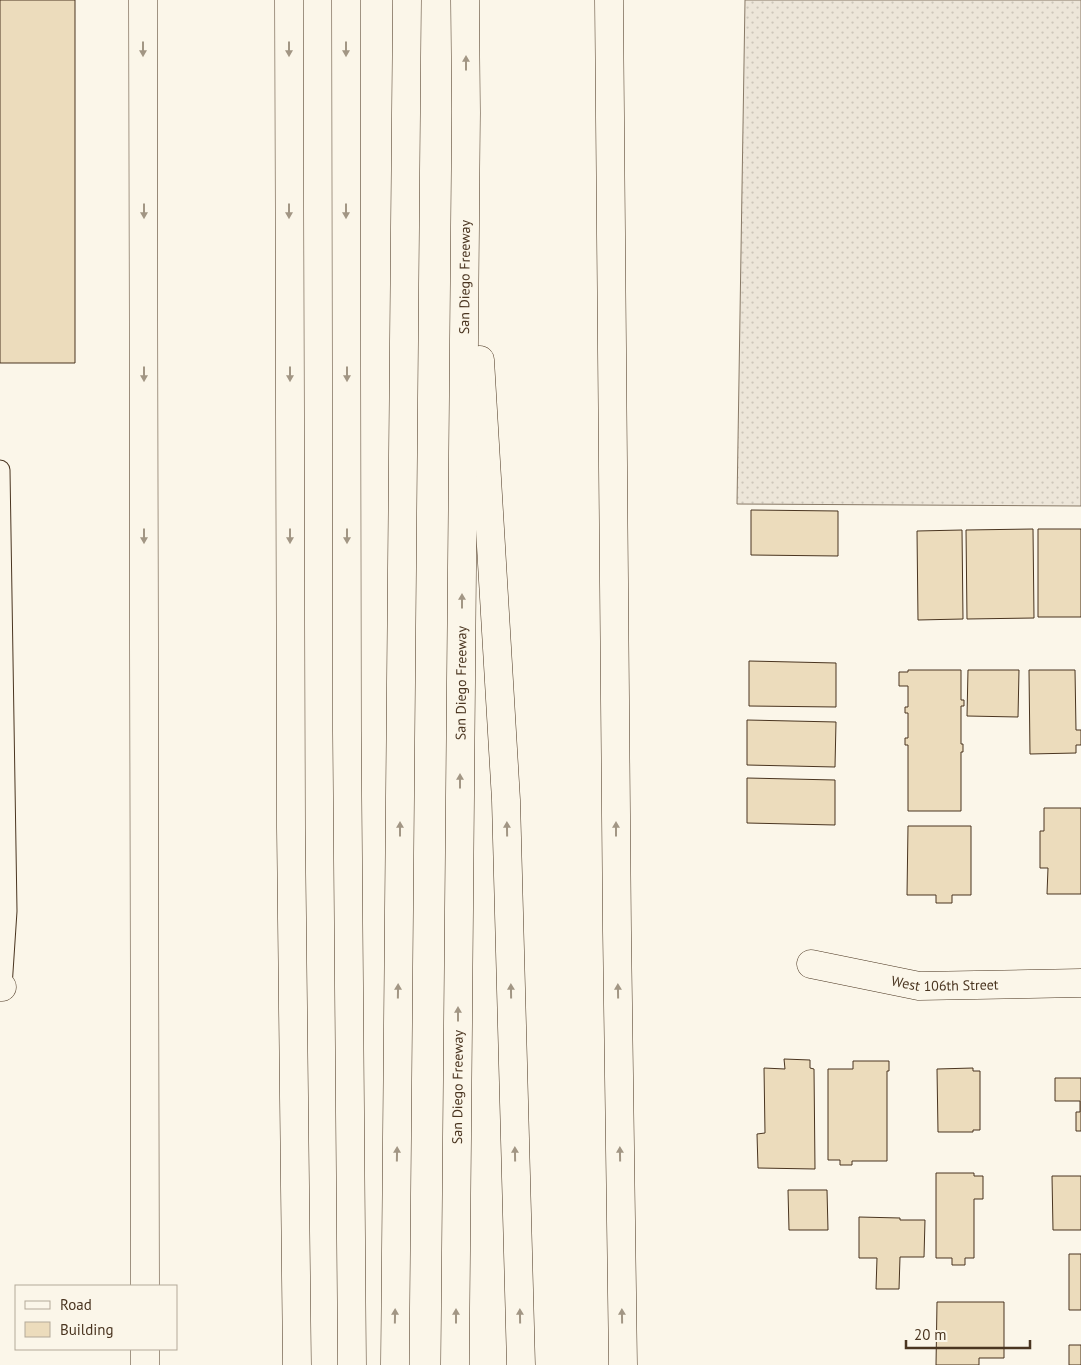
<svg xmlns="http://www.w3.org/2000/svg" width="1081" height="1365" font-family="'PT Sans',sans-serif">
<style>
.grass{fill:url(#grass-dots);stroke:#887966}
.building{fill:#ecdcbc;stroke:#4a3520}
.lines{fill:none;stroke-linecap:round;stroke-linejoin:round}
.lane-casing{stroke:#4a3520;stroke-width:21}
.street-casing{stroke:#4a3520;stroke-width:29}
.highway-casing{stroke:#4a3520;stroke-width:29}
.lane{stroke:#fbf6e9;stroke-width:19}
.street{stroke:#fbf6e9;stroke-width:28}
.highway{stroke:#fbf6e9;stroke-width:28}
.oneway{fill:#a29684}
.labels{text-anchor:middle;stroke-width:4;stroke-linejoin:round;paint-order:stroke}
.street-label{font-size:14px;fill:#4a3520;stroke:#fbf6e9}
</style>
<defs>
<pattern id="grass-dots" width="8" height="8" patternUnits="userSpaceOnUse" patternTransform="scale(1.25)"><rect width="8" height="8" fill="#ede6d9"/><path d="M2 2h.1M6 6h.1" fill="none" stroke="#cdc6ba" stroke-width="1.8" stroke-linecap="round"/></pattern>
</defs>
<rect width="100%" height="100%" fill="#fbf6e9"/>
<path class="grass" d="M 745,0 L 1081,0 L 1081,506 L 737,504 Z"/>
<path class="building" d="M 0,0 L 75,0 L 75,363 L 0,363 Z
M 751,510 L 838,511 L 838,556 L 751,555 Z
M 1033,529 L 1034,618 L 967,619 L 966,530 Z
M 1038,529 L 1081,529 L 1081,617 L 1038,617 Z
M 962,530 L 963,619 L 918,620 L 917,531 Z
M 749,661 L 836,663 L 836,707 L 749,706 Z
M 908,670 L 961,670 L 961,700 L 964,700 L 964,706 L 961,706 L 961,744 L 963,744 L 963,752 L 961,752 L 961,811 L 908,811 L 908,745 L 905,745 L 905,738 L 908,738 L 908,713 L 905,713 L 905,707 L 908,707 L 908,686 L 899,686 L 899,672 L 908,672 Z
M 968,670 L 1019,670 L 1018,717 L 967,716 Z
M 1029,670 L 1075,670 L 1076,730 L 1081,730 L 1081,745 L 1076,745 L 1076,753 L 1030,754 Z
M 747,720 L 836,722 L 835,767 L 747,765 Z
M 747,778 L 835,780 L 835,825 L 747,823 Z
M 1044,808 L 1081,808 L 1081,894 L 1047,894 L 1048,868 L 1040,868 L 1040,831 L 1044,831 Z
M 908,826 L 971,826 L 971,895 L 952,895 L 952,903 L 936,903 L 936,895 L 907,895 Z
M 784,1059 L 810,1060 L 810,1068 L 814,1069 L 815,1169 L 758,1168 L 757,1134 L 765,1133 L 764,1068 L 785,1069 Z
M 853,1061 L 889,1061 L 889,1071 L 887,1071 L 887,1161 L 852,1161 L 852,1165 L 840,1165 L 840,1160 L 828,1160 L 828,1069 L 853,1069 Z
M 973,1068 L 973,1071 L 980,1071 L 980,1130 L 973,1130 L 973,1132 L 938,1132 L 937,1069 Z
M 1055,1078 L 1081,1078 L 1081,1131 L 1076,1131 L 1076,1112 L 1080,1112 L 1080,1101 L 1055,1101 Z
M 936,1173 L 974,1173 L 974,1176 L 983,1176 L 983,1199 L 974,1199 L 974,1258 L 965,1258 L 965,1265 L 952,1265 L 952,1258 L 936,1258 Z
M 1052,1176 L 1081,1176 L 1081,1230 L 1053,1230 Z
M 788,1190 L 827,1190 L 828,1230 L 789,1230 Z
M 859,1217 L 900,1218 L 900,1220 L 925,1220 L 924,1257 L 900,1257 L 899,1289 L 876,1289 L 877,1258 L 859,1258 Z
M 1069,1254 L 1081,1254 L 1081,1310 L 1069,1310 Z
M 937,1302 L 1004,1302 L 1004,1358 L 979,1358 L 979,1365 L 936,1365 Z
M 1069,1345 L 1081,1345 L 1081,1365 L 1069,1365 Z"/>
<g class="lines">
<g class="lane-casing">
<path id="lane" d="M 0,470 L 7,911 L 2,987"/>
</g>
<g class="street-casing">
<g id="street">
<path id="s1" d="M 811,964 L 919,986 L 1081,983"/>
<path d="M 0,987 L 2,987"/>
</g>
</g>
<g class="highway-casing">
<g id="highway">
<path d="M 143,0 L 145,1286"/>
<path d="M 289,0 L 291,828 L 297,1365"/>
<path d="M 346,0 L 347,732 L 352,1365"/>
<path d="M 609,0 L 617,931 L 623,1365"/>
<path d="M 480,360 L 506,800 L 521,1365"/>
<path d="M 145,1349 L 145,1365"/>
<path d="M 395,1365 L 407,0"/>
<path id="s2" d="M 455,1365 L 466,112 L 465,0"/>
</g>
</g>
<use href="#lane" class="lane"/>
<use href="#street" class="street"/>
<use href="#highway" class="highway"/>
</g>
<defs><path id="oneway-solid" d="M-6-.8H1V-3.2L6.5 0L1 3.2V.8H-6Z" transform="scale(1.25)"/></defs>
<g class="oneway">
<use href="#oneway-solid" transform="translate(143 49) rotate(90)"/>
<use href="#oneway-solid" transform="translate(289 49) rotate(90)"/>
<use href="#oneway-solid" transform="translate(346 49) rotate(90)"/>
<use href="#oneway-solid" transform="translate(466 63) rotate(-90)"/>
<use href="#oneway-solid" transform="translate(144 211) rotate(90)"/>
<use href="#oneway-solid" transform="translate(289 211) rotate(90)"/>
<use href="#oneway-solid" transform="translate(346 211) rotate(90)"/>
<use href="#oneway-solid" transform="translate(144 374) rotate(90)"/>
<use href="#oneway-solid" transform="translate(290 374) rotate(90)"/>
<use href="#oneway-solid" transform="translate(347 374) rotate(90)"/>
<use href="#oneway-solid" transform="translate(144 536) rotate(90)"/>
<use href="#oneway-solid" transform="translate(290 536) rotate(90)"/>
<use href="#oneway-solid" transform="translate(347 536) rotate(90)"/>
<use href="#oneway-solid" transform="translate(462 601) rotate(-90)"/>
<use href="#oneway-solid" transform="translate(460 781) rotate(-90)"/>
<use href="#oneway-solid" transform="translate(400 829) rotate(-90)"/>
<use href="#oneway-solid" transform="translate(507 829) rotate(-91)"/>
<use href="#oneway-solid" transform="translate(616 829) rotate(-90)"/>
<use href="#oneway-solid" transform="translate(398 991) rotate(-89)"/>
<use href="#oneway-solid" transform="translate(511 991) rotate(-91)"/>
<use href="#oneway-solid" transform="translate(618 991) rotate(-91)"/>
<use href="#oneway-solid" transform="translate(458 1014) rotate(-90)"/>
<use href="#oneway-solid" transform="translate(397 1154) rotate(-89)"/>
<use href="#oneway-solid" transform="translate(515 1154) rotate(-91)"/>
<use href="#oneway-solid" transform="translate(620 1154) rotate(-91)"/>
<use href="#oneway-solid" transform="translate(395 1316) rotate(-89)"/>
<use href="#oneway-solid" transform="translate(456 1316) rotate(-90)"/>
<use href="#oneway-solid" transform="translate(520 1316) rotate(-91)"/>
<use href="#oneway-solid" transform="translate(622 1316) rotate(-91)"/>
</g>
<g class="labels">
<g class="street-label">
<text dy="5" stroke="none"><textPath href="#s2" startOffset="1088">San Diego Freeway</textPath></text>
<text dy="5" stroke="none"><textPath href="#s2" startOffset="682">San Diego Freeway</textPath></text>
<text dy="5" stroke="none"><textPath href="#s1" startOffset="136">West 106th Street</textPath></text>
<text dy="5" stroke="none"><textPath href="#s2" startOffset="278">San Diego Freeway</textPath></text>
</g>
</g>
<rect x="15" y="1285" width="162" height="65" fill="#fbf6e9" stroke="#b4a999"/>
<rect x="25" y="1301" width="25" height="8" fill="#fbf6e9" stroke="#b4a999"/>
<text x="60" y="1310" font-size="15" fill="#4a3520">Road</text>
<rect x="25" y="1322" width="25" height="15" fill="#ecdcbc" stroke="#b4a999"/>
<text x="60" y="1335" font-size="15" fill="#4a3520">Building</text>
<path d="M906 1340v8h124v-8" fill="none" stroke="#4a3520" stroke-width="2.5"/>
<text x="914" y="1340" font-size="15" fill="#4a3520" stroke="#fbf6e9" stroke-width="4" paint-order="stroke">20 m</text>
</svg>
